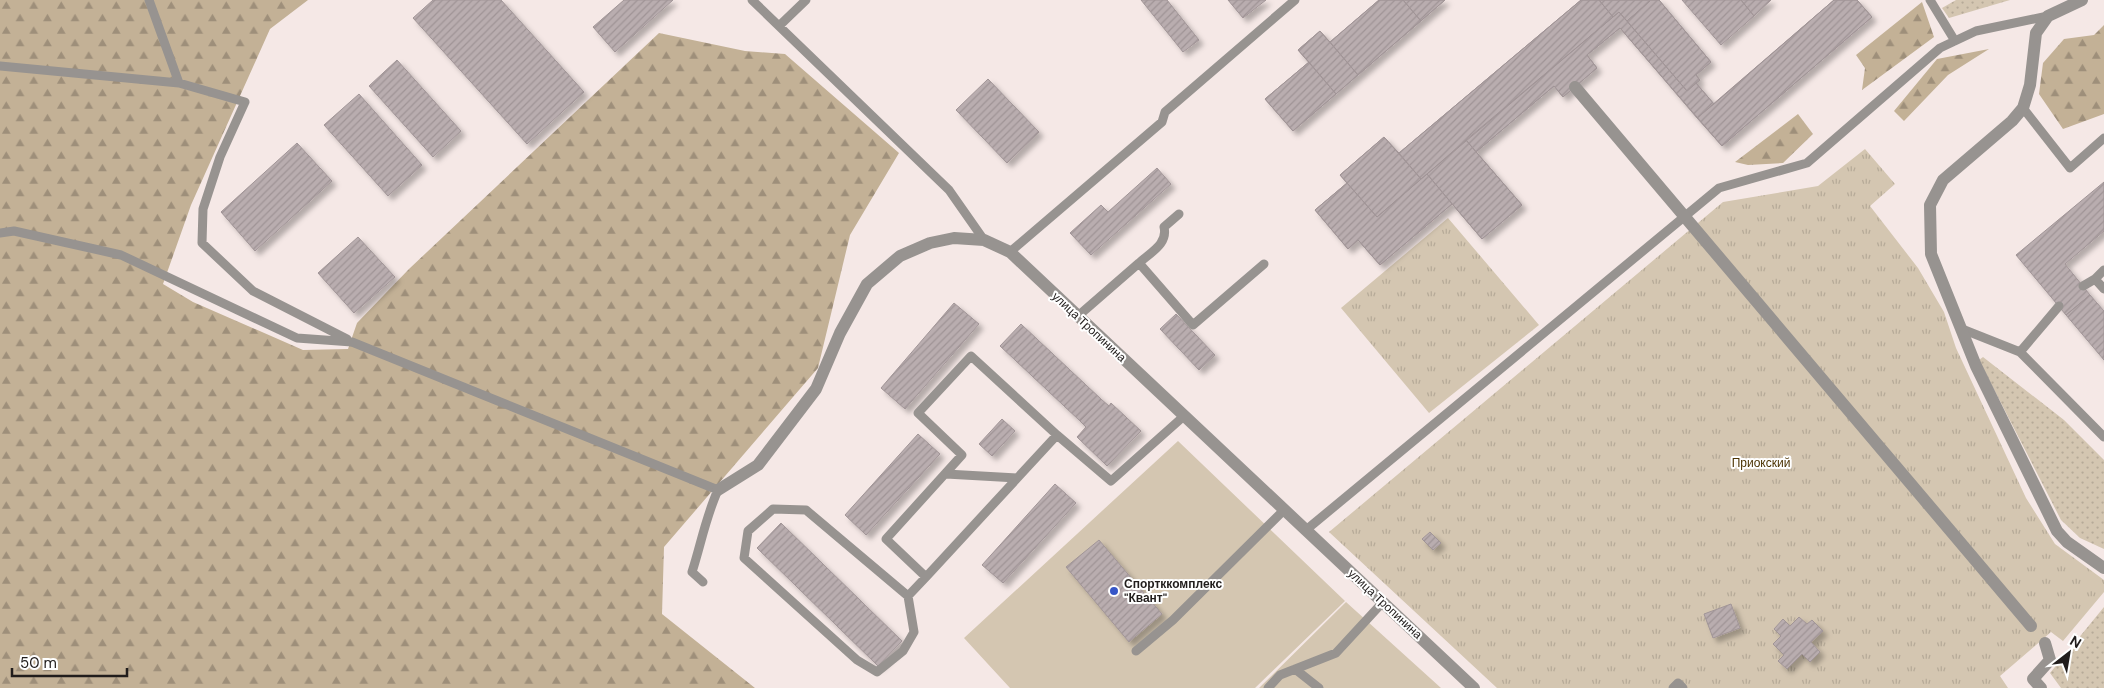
<svg xmlns="http://www.w3.org/2000/svg" width="2104" height="688" font-family="'DM Sans',sans-serif">
<style>
.grass{fill:url(#grass-dots)}
.forest{fill:url(#forest-firs)}
.park{fill:url(#park-tufts)}
.pitch{fill:#d4c6b1}
.building{fill:url(#building-hatch);stroke:#a19597;filter:url(#shadow)}
.lines{fill:none;stroke-linecap:round;stroke-linejoin:round}
.lane{stroke:#979390;stroke-width:9}
.street{stroke:#979390;stroke-width:12}
.poi-dot{fill:#3656c7;stroke:#fff;stroke-width:2}
.labels{text-anchor:middle;stroke-width:4;stroke-linejoin:round;paint-order:stroke}
.street-label{font-size:12px;fill:#211d1c;stroke:#fff}
.park-label{font-size:12px;fill:#4b3200;stroke:#fff}
.poi-label{font-size:12px;font-weight:bold;fill:#211d1c;stroke:#fff;text-anchor:start}
</style>
<defs>
<pattern id="grass-dots" width="8" height="8" patternUnits="userSpaceOnUse" patternTransform="scale(1.25)"><rect width="8" height="8" fill="#d4c6b1"/><path d="M2 2h.1M6 6h.1" fill="none" stroke="#b6aa98" stroke-width="1.8" stroke-linecap="round"/></pattern>
<pattern id="forest-firs" width="22" height="20" patternUnits="userSpaceOnUse" patternTransform="scale(1.25)"><rect width="22" height="20" fill="#c3b196"/><path d="M5 1l3.5 6h-7zM16 11l3.5 6h-7z" fill="#9e8f7a"/></pattern>
<pattern id="park-tufts" width="24" height="20" patternUnits="userSpaceOnUse" patternTransform="scale(1.25)"><rect width="24" height="20" fill="#d4c6b1"/><path d="M3 7l-1-3M5 7V3M7 7l1-3M15 17l-1-3M17 17v-4M19 17l1-3" fill="none" stroke="#b6aa98"/></pattern>
<pattern id="building-hatch" width="6" height="6" patternUnits="userSpaceOnUse" patternTransform="scale(1.25)"><rect width="6" height="6" fill="#b9adaf"/><path d="M-1 1l2-2M0 6l6-6M5 7l2-2" fill="none" stroke="#9f9496"/></pattern>
<filter id="shadow"><feDropShadow dx="4.5" dy="4.5" stdDeviation="2.5" flood-color="#0004"/></filter>
</defs>
<rect width="100%" height="100%" fill="#f5e8e6"/>
<path class="grass" d="M 1956,0 L 2010,0 L 1949,18 L 1942,8 Z
M 1983,357 L 2064,420 L 2104,460 L 2104,549 L 2080,538 L 2061,520 L 1979,360 Z
M 2104,607 L 2104,688 L 2061,688 L 2050,673 Z"/>
<path class="forest" d="M 0,0 L 308,0 L 270,29 L 191,205 L 163,284 L 193,302 L 303,350 L 348,349 L 357,323 L 409,269 L 659,33 L 745,51 L 785,54 L 899,153 L 850,235 L 818,368 L 664,547 L 662,614 L 755,688 L 0,688 Z
M 1922,2 L 1934,37 L 1862,90 L 1865,68 L 1856,55 Z
M 2104,25 L 2104,114 L 2063,129 L 2039,94 L 2043,63 L 2064,39 L 2094,35 Z
M 1989,49 L 1948,75 L 1904,121 L 1894,111 L 1937,59 Z
M 1798,114 L 1813,134 L 1783,163 L 1748,165 L 1735,162 Z"/>
<path class="park" d="M 1865,149 L 1895,184 L 1870,206 L 1918,268 L 1944,312 L 1956,348 L 2026,498 L 2055,544 L 2104,580 L 2104,592 L 2063,641 L 2051,632 L 2000,676 L 2008,688 L 1497,688 L 1329,532 L 1723,202 L 1818,186 Z
M 1448,218 L 1539,325 L 1429,413 L 1341,308 Z"/>
<path class="pitch" d="M 1178,441 L 1345,601 L 1255,688 L 1010,688 L 964,638 Z
M 1346,602 L 1441,688 L 1259,688 Z"/>
<path class="building" d="M 433,0 L 501,0 L 584,92 L 527,144 L 413,18 Z
M 624,0 L 673,0 L 615,52 L 593,27 Z
M 1141,0 L 1167,0 L 1199,40 L 1183,52 Z
M 1228,0 L 1266,0 L 1243,18 Z
M 1379,0 L 1445,0 L 1293,131 L 1265,99 L 1309,62 L 1298,50 L 1320,31 L 1330,42 Z
M 1379,0 L 1403,0 L 1421,21 L 1358,75 L 1330,42 Z
M 1403,0 L 1445,0 L 1421,21 Z
M 1581,0 L 1659,0 L 1711,62 L 1696,75 L 1700,80 L 1696,83 L 1714,104 L 1834,0 L 1857,0 L 1872,17 L 1722,146 L 1620,28 L 1587,55 L 1597,68 L 1563,97 L 1554,86 L 1476,152 L 1522,205 L 1482,239 L 1452,204 L 1380,265 L 1358,240 L 1348,249 L 1315,210 L 1347,183 L 1340,175 L 1384,137 L 1399,153 Z
M 1581,0 L 1599,0 L 1613,17 L 1421,179 L 1399,153 Z
M 1599,0 L 1649,0 L 1650,1 L 1627,21 L 1619,12 L 1613,17 Z
M 1649,0 L 1659,0 L 1711,62 L 1696,75 L 1700,80 L 1687,91 L 1627,21 L 1650,1 Z
M 1682,0 L 1741,0 L 1754,16 L 1721,45 Z
M 1741,0 L 1771,0 L 1754,16 Z
M 1834,0 L 1857,0 L 1872,17 L 1722,146 L 1697,118 Z
M 1619,12 L 1687,91 L 1696,83 L 1714,104 L 1697,118 L 1620,28 L 1587,55 L 1597,68 L 1563,97 L 1554,86 L 1476,152 L 1466,140 Z
M 1320,31 L 1358,75 L 1336,94 L 1298,50 Z
M 397,60 L 461,131 L 433,157 L 369,86 Z
M 1309,62 L 1336,94 L 1293,131 L 1265,99 Z
M 988,79 L 1039,132 L 1007,163 L 956,110 Z
M 359,94 L 422,165 L 388,196 L 324,125 Z
M 1384,137 L 1421,179 L 1377,217 L 1340,175 Z
M 1466,140 L 1522,205 L 1482,239 L 1427,174 Z
M 297,143 L 332,181 L 255,251 L 221,212 Z
M 1157,168 L 1171,184 L 1091,255 L 1070,233 L 1101,205 L 1108,212 Z
M 1427,174 L 1452,204 L 1380,265 L 1358,240 L 1348,249 L 1315,210 L 1347,183 L 1377,217 Z
M 2104,182 L 2104,231 L 2065,264 L 2090,295 L 2066,315 L 2016,255 Z
M 358,237 L 395,277 L 354,313 L 318,273 Z
M 2090,295 L 2104,311 L 2104,360 L 2066,315 Z
M 954,303 L 979,324 L 905,409 L 881,388 Z
M 1176,314 L 1215,355 L 1199,370 L 1160,329 Z
M 1021,324 L 1101,399 L 1080,421 L 1000,346 Z
M 1101,399 L 1109,406 L 1111,403 L 1141,431 L 1107,466 L 1077,437 L 1086,427 L 1080,421 Z
M 1002,419 L 1015,431 L 992,456 L 979,444 Z
M 918,434 L 940,454 L 866,535 L 845,515 Z
M 1055,484 L 1076,503 L 1003,583 L 982,565 Z
M 781,523 L 902,641 L 878,666 L 757,548 Z
M 1430,532 L 1441,543 L 1433,550 L 1422,539 Z
M 1099,540 L 1162,614 L 1129,642 L 1066,567 Z
M 1731,604 L 1740,628 L 1713,638 L 1704,614 Z
M 1799,617 L 1807,624 L 1812,620 L 1823,631 L 1811,642 L 1820,652 L 1810,662 L 1802,654 L 1787,669 L 1778,661 L 1784,655 L 1773,644 L 1781,636 L 1774,629 L 1783,619 L 1790,626 Z"/>
<g class="lines">
<path class="lane" d="M 149,0 L 179,83 L 245,102 L 220,157 L 203,209 L 202,243 L 253,291 L 347,339
M 752,0 L 949,190 L 984,240
M 1930,0 L 1955,41
M 779,26 L 806,0
M 0,66 L 179,83
M 2023,108 L 2070,168 L 2104,138
M 0,233 L 14,231 L 121,255 L 297,338 L 352,342 L 718,490 C 706,516 701,544 692,572 L 703,582
M 1010,252 L 1162,122 L 1165,112 L 1295,0
M 1139,263 C 1151,252 1168,244 1164,227 L 1179,214
M 2104,270 L 2095,279 L 2104,289
M 2083,286 L 2095,279
M 1078,316 L 1139,263 L 1193,325 L 1264,264
M 1962,329 L 2020,352 L 2059,306
M 2020,352 L 2104,437
M 1057,435 L 926,577 L 886,539 L 962,455 L 918,413 L 971,356 L 1057,435 L 1111,481 L 1184,416
M 946,474 L 1017,478
M 1306,530 L 1719,188 L 1807,163 L 1940,48 L 1976,31 L 2048,16
M 908,596 L 914,632 L 903,651 L 877,672 L 857,660 L 744,558 L 748,531 L 773,509 L 806,510 L 908,596 L 926,577
M 1136,651 L 1173,620 L 1284,510
M 1295,669 L 1319,688
M 1268,688 L 1280,675 L 1336,653 L 1383,602
M 1673,688 L 1678,683 L 1683,688"/>
<path class="street" d="M 2082,0 L 2048,16 L 2036,33 L 2030,85 L 2023,108 L 2012,121 L 1943,180 L 1930,205 L 1931,254 L 1976,366 L 2057,531 L 2067,542 L 2104,568
M 1575,87 L 2031,626
M 718,490 L 758,465 L 816,389 L 840,333 L 867,284 L 900,256 L 930,243 L 954,238 L 984,240 L 1010,252 L 1474,688
M 2041,688 L 2033,679 L 2050,660 L 2045,643"/>
</g>
<circle class="poi-dot" cx="1114" cy="591" r="5"/>
<g class="labels">
<g class="street-label">
<text transform="translate(1089 327) rotate(43)" y="4">улица Тропинина</text>
<text transform="translate(1385 604) rotate(43)" y="4">улица Тропинина</text>
</g>
<g class="park-label">
<text x="1761" y="467">Приокский</text>
</g>
<g class="poi-label">
<text x="1124" y="588">Спортккомплекс<tspan x="1124" dy="14">"Квант"</tspan></text>
</g>
</g>
<g transform="translate(2069 653) rotate(31)" stroke="#ffffff" stroke-width="4" paint-order="stroke">
<path d="M0-4L9 19L0 12L-9 19Z" fill="#211d1c"/>
<text y="-8" font-size="14" font-weight="bold" text-anchor="middle" fill="#211d1c">N</text>
</g>
<path d="M12 668v8h115v-8" fill="none" stroke="#211d1c" stroke-width="2.5"/>
<text x="20" y="668" font-size="15" fill="#211d1c" stroke="#ffffff" stroke-width="4" paint-order="stroke">50 m</text>
</svg>
